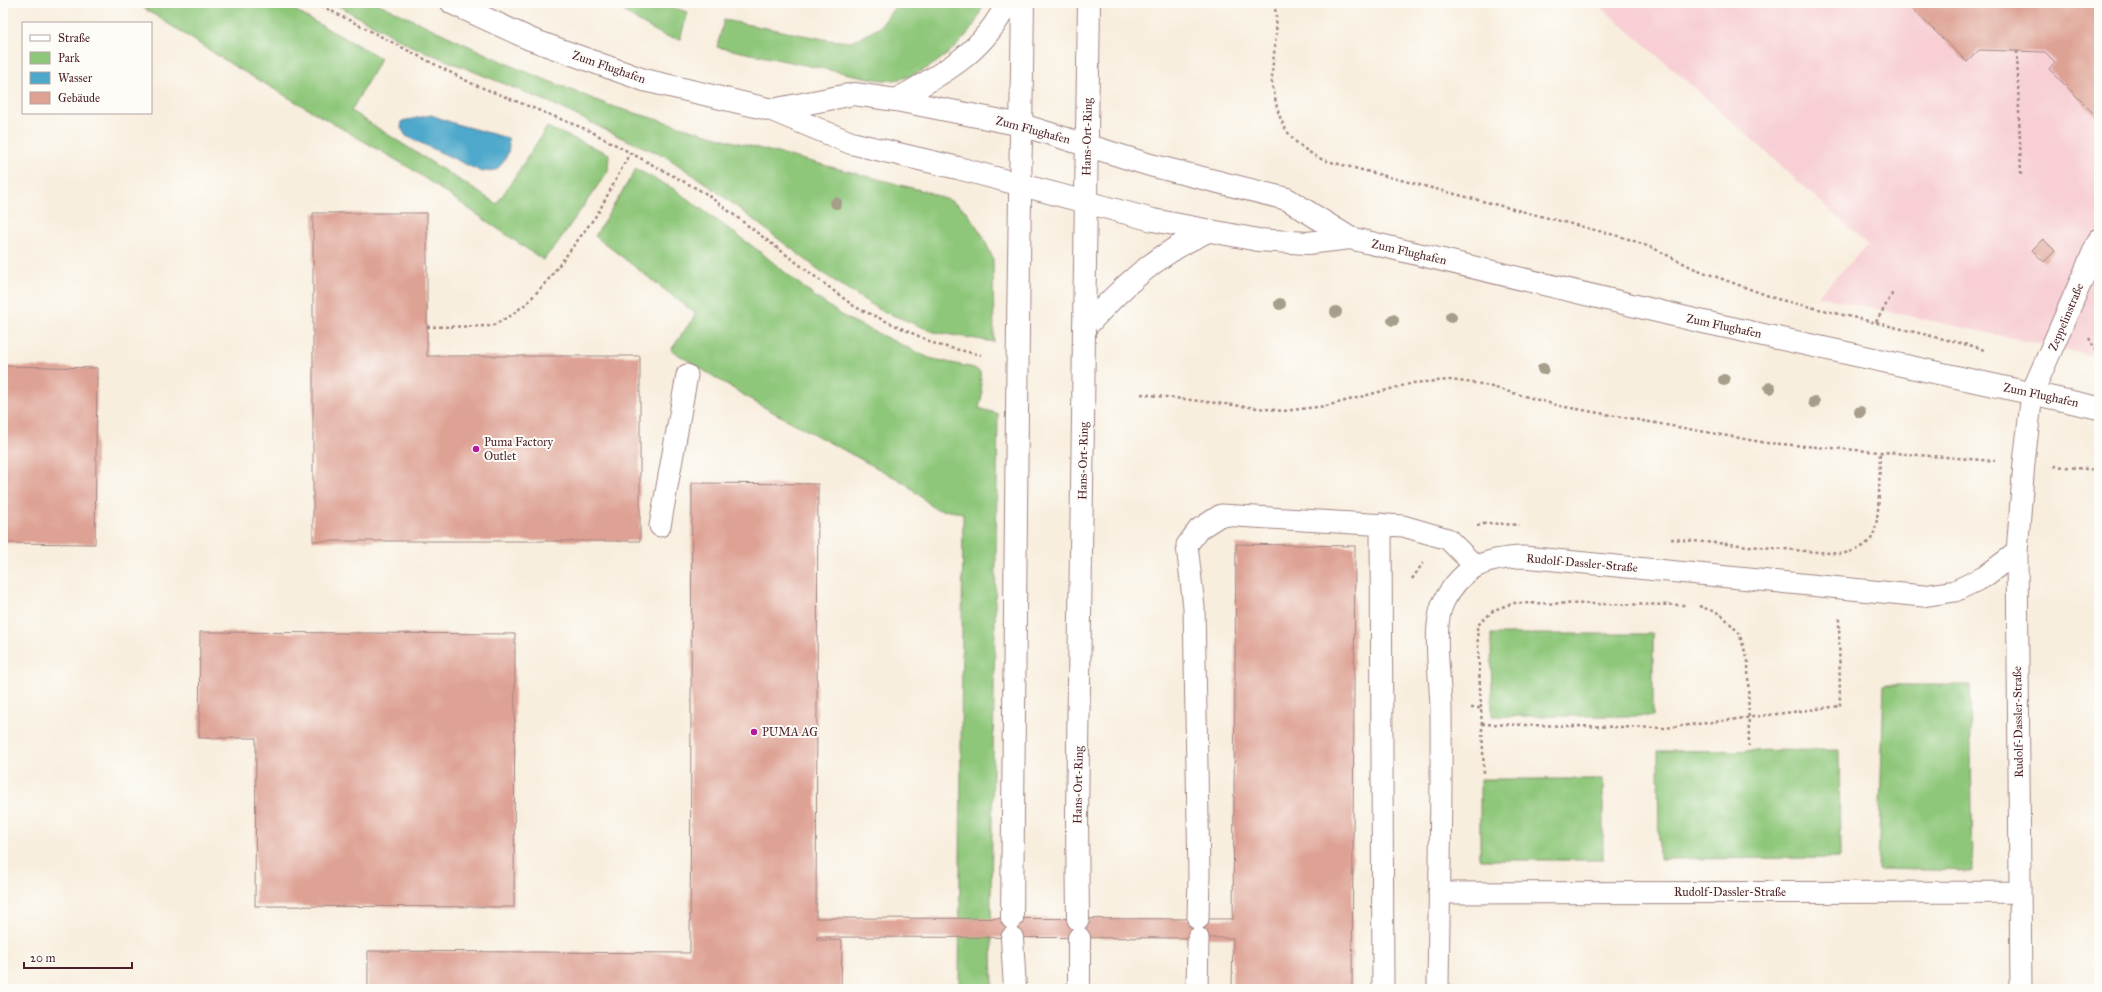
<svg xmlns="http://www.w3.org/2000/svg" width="2102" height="992" font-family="'IM FELL Great Primer',serif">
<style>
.built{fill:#f7cfd4}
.green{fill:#8fc77a;stroke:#6c7352}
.water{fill:#4ea8cb;stroke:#4c647b}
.building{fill:#dea294}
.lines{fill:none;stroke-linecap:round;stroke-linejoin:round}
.lane-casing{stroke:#a18684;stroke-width:23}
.street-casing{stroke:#a18684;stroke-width:24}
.secondary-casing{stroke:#a18684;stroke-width:24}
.path{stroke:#a18684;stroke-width:2.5;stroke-dasharray:3 3;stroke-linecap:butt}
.lane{stroke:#fff;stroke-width:21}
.street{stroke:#fff;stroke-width:22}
.secondary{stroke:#fff;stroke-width:22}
.secondary-bridge-casing{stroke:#a18684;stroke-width:24;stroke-linecap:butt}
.secondary-bridge{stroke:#fff;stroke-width:22}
.tree{fill:#a69d8b}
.poi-dot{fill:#b5179e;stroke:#fdfcf7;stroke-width:1.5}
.labels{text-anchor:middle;stroke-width:4;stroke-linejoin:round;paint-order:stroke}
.street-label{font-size:12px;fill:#4a1f2b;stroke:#fdfcf7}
.poi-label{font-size:12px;fill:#4a1f2b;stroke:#fdfcf7;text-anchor:start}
</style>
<rect width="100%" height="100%" fill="#fdfcf7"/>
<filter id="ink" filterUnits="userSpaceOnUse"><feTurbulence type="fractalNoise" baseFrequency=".025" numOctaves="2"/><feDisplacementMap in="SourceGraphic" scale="8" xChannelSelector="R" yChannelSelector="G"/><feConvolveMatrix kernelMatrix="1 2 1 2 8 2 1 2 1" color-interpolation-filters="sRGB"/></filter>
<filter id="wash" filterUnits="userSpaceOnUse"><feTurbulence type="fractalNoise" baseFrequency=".012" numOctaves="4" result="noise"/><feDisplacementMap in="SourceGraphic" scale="16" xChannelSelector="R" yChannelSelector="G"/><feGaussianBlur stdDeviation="0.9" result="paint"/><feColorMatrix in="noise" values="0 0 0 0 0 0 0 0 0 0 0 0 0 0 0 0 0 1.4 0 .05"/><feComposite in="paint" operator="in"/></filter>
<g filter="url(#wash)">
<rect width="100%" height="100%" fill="#f8eede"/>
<path class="built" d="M 1596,3 L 2099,3 L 2099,357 L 1817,296 L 1868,245 L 1711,102 Z"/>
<path class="green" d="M 136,3 L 284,3 L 306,17 L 381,58 L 351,111 L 497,204 L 547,127 L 609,154 L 608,171 L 556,245 L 543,260 L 410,168 L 234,66 Z
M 333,3 L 377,3 L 514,67 L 611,106 L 731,141 L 928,192 L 951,201 L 966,211 L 983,236 L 993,259 L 994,342 L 934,332 L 880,310 L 827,276 L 708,185 L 665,156 L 622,138 L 551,103 L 411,46 Z
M 613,3 L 658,3 L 688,12 L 680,39 L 665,36 L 639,22 Z
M 898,3 L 983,3 C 977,35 934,70 904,78 C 890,82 877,80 864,77 L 717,47 L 724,20 L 829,40 L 851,42 L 879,28 Z
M 636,169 L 674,189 L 704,211 L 759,251 L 814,296 L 846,318 L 929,358 L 974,368 L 980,372 L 982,395 L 979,408 L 998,414 L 991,904 L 993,989 L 959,989 L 963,513 L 935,509 L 905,483 L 758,404 L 671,350 L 696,314 L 595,236 Z
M 1491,634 L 1653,634 L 1653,716 L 1492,716 Z
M 1884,685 L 1970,685 L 1973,871 L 1878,869 Z
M 1839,750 L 1840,858 L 1659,859 L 1658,751 Z
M 1480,779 L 1603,779 L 1603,860 L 1480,860 Z"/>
<path class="water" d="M 431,115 L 456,124 L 508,138 C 511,152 506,160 496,170 L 482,172 L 406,136 L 401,128 L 402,121 Z"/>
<g id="blocks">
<path class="building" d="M 1299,3 L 1313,3 L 1300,7 Z
M 1906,3 L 2099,3 L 2099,119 L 2049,69 L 2055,62 L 2045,52 L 1979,50 L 1967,62 Z
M 313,213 L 427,213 L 427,356 L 640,356 L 640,541 L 313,541 Z
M 2043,239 L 2055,251 L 2044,262 L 2032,250 Z
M 3,366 L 97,368 L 95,544 L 3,543 Z
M 692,483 L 818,484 L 816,918 L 1233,919 L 1236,544 L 1355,546 L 1352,989 L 1232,989 L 1233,938 L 817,937 L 817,940 L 842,940 L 841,989 L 368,989 L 368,951 L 690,953 Z
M 200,632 L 515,634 L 514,907 L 255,906 L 256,738 L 199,738 Z"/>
</g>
</g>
<g filter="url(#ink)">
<use href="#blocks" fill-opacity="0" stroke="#a18684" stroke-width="1"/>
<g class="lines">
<g class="lane-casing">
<path id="lane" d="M 1381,524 L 1383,989
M 660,526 L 687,375
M 1439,893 L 2020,892
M 1198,919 L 1199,874 L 1194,607 L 1187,545 L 1199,529 L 1221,515 L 1403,526 L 1448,539 L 1475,566
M 1197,989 L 1198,938
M 1438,989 C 1439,896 1442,803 1441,710 C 1441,681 1431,626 1444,601 C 1463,566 1486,558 1524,557 L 1923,596 L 1955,591 L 1984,577 L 2017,552
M 2021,989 L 2017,552 L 2024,463 L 2032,393"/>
</g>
<g class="street-casing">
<path id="street" d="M 2032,393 L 2099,240"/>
</g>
<g class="secondary-casing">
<path id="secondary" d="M 452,3 L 530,39 L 644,80 L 772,110 L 851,143 L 958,168 L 1153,220 L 1258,240 L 1308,243 L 1350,238
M 896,100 C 943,73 983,53 1007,3
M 772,110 L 854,94 L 896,100 L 1022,125 L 1150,165 L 1287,199 L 1350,238 L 1699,321 L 2099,408
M 1018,327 L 1023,3
M 1084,329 L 1089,3
M 1084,329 C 1121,287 1157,254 1208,231
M 1012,918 L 1017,410
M 1078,919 L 1077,816 L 1083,419
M 1012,938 L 1015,989
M 1079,989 L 1079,938"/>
</g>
<path class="path" d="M 316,3 L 473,84 L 588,130 L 705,193 L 855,307 L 938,345 L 981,355
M 1274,3 C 1280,31 1273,50 1272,76 C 1271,83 1274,91 1275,98 C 1281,131 1294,145 1323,160 L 1626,238 L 1655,249 L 1695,269 L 1777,299 L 1981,348 L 1984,351
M 2017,51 L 2021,174
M 1876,322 L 1894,291
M 427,327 L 492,326 L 510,316 L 527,303 L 548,280 L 598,213 L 630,153
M 2089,338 L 2099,357
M 1141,394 L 1283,411 L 1326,406 L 1413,383 L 1450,380 L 1481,384 L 1560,406 L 1767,443 L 1995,461
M 2054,466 L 2099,470
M 1477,526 L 1487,523 L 1519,525
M 1671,539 L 1840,554 C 1851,552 1862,549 1870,540 C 1881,530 1879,469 1880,452
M 1412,579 L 1423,563
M 1699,606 L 1721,614 L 1739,633 L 1748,661 L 1749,746
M 1471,708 L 1481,708 L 1484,773
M 1481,708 L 1477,626 L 1494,610 L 1513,603 L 1687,605
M 1482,724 L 1665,728 L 1840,706 L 1839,618"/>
<use href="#lane" class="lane"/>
<use href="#street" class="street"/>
<use href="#secondary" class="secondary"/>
<g class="secondary-bridge-casing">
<path id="secondary-bridge" d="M 1017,410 L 1018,327
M 1083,419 L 1084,329"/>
</g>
<use href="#secondary-bridge" class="secondary-bridge"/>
</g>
<g class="tree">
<circle cx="836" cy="203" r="6"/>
<circle cx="1280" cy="304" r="6"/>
<circle cx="1336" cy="312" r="6"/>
<circle cx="1451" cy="317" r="6"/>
<circle cx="1393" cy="320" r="6"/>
<circle cx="1543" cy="369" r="6"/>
<circle cx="1724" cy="380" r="6"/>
<circle cx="1770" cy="388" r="6"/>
<circle cx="1814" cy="402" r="6"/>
<circle cx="1860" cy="412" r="6"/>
</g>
</g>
<g class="poi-dot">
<circle cx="476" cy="449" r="4"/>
<circle cx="754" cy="732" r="4"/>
</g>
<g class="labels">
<g class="street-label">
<text transform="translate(609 67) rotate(19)" y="4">Zum Flughafen</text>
<text transform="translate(1033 130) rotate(15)" y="4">Zum Flughafen</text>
<text transform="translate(1087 137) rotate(-89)" y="4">Hans-Ort-Ring</text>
<text transform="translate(1409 252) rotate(13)" y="4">Zum Flughafen</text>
<text transform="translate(2066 317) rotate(-67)" y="4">Zeppelinstraße</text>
<text transform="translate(1724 326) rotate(12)" y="4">Zum Flughafen</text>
<text transform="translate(2041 395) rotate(12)" y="4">Zum Flughafen</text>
<text transform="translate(1083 461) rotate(-89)" y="4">Hans-Ort-Ring</text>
<text transform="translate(1582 563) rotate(5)" y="4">Rudolf-Dassler-Straße</text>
<text transform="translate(2018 722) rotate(-91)" y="4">Rudolf-Dassler-Straße</text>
<text transform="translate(1078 785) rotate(-89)" y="4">Hans-Ort-Ring</text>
<text x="1730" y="896">Rudolf-Dassler-Straße</text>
</g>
<g class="poi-label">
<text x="484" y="446">Puma Factory<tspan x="484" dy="14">Outlet</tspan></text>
<text x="762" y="736">PUMA AG</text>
</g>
</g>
<rect width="2102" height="992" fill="none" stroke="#fdfcf7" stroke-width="16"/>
<rect x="22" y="22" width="130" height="92" fill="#fdfcf7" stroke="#b5a4a5"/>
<rect x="30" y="35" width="20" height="6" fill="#ffffff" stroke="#b5a4a5"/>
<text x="58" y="42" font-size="12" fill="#4a1f2b">Straße</text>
<rect x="30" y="52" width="20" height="12" fill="#8fc77a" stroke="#b5a4a5"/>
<text x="58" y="62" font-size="12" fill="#4a1f2b">Park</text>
<rect x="30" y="72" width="20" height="12" fill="#4ea8cb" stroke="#b5a4a5"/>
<text x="58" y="82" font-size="12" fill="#4a1f2b">Wasser</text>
<rect x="30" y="92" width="20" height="12" fill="#dea294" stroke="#b5a4a5"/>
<text x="58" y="102" font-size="12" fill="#4a1f2b">Gebäude</text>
<path d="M24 962v6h108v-6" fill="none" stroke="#4a1f2b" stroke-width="2"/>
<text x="30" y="962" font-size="12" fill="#4a1f2b" stroke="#fdfcf7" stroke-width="3" paint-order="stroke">20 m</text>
</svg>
